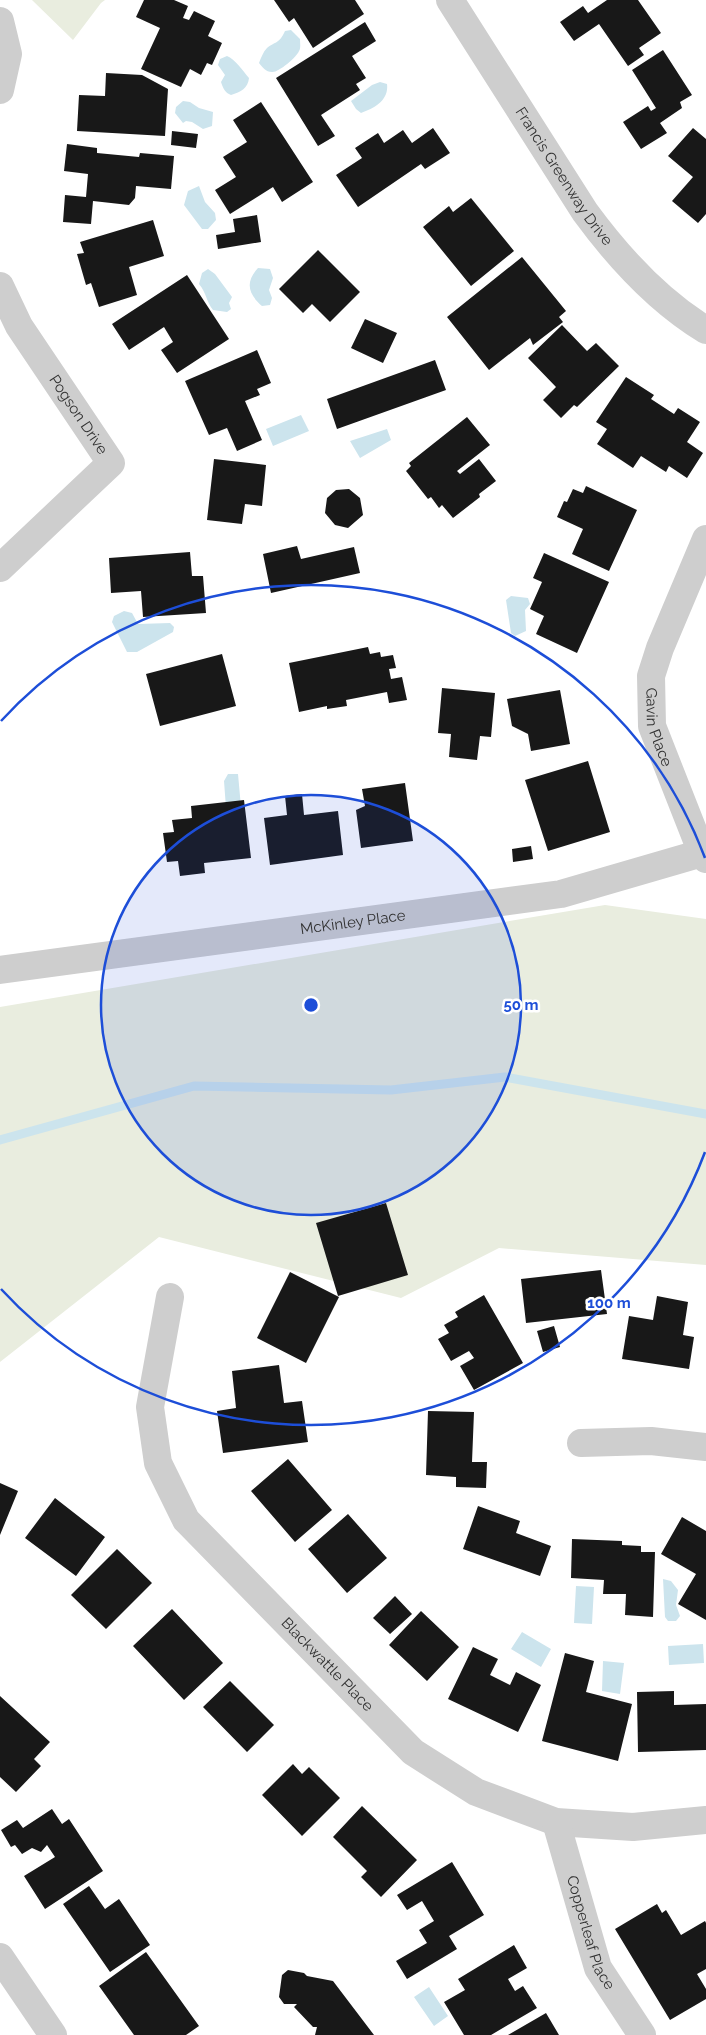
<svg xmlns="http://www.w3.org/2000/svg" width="706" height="2035" font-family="Raleway,sans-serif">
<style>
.green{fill:#e9eddf}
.water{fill:#cce4ed}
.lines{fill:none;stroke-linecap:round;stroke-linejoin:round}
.stream{stroke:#cce4ed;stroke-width:9}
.building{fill:#181818}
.minor{stroke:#cecece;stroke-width:28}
.ring{fill:none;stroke:#1d4ed8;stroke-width:2.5}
.labels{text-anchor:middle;stroke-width:5;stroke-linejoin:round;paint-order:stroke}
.street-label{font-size:15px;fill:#313131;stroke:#fff}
.centre{fill:#1d4ed8;stroke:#fff;stroke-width:2.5}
.ring-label{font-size:15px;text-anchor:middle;font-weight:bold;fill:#1d4ed8;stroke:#fff;stroke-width:5;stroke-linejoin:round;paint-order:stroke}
</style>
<rect width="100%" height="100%" fill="#fff"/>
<path class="green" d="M 32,0 L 105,0 L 101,3 L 73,40 Z
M 605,905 L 706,919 L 706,1265 L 499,1248 L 401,1298 L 159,1237 L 0,1362 L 0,1007 Z"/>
<path class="water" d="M 291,30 L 300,39 C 300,43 301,48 299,51 C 297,57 278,73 272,72 C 266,72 262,67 259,63 C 261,58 263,52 267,48 C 276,41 279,44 285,31 Z
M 227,56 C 235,59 243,71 249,78 C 248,88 241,92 231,95 C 225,93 223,88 221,82 L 225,75 L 218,65 L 220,59 Z
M 380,82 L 387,84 C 389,100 375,108 361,113 L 356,109 L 351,101 L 372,85 Z
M 183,101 L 190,102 L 199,108 L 213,112 L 212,126 L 203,129 L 192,122 L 186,121 L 183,123 L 175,113 L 176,107 Z
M 199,186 L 205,202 L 215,213 L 216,220 L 208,229 L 202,229 L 184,205 L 188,191 Z
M 258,268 L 270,269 L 273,278 L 269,290 L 272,298 L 270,305 L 262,306 C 248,294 245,282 258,268 Z
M 208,269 L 215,274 L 232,297 L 229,303 L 231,309 L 227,312 L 213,310 C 206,301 207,294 199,284 L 202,273 Z
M 301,415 L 309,431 L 273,446 L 266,429 Z
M 387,429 L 391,440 L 360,458 L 350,441 Z
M 511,596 L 528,598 L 530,604 L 525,610 L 526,631 L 515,636 L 511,633 L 506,600 Z
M 124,611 L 132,613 L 138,624 L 170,623 L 174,627 L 173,632 L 137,652 L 127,652 L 112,622 L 114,616 Z
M 228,774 L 238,774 L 241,807 L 226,808 L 224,781 Z
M 663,1579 L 671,1581 L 678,1590 L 676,1605 L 680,1616 L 676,1621 L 668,1621 L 665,1617 Z
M 576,1586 L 594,1587 L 592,1624 L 574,1623 Z
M 522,1632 L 551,1649 L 541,1667 L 511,1649 Z
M 703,1644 L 704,1663 L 669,1665 L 668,1646 Z
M 603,1661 L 624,1663 L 620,1694 L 602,1691 Z
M 429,1987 L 448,2016 L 434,2026 L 414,1997 Z"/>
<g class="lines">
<path class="stream" d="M 0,1140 L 194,1086 L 391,1090 L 505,1077 L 706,1114"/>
</g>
<path class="building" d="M 144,0 L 174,0 L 188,6 L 183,18 L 189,20 L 194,11 L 215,21 L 208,36 L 222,43 L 212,65 L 207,63 L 201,75 L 190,69 L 181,87 L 141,69 L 160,28 L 136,17 Z
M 274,0 L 355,0 L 364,14 L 313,48 L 294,18 L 289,22 Z
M 607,0 L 638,0 L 661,33 L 639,48 L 644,55 L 628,66 L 599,24 L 574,41 L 560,22 L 583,6 L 588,13 Z
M 365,22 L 376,41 L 352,56 L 366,78 L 356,84 L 360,90 L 321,115 L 335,136 L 318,146 L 276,78 Z
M 663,50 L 692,95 L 680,102 L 682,108 L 660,123 L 667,133 L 641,149 L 623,122 L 648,106 L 651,111 L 656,108 L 632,70 Z
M 106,73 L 142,75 L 168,89 L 165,136 L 77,131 L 79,95 L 105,96 Z
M 261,102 L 313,182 L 282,202 L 273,187 L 230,214 L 215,190 L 236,177 L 223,157 L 247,142 L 233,120 Z
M 433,128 L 450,153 L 425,169 L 421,164 L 358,207 L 336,175 L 362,158 L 355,148 L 378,133 L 384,143 L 403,130 L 412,143 Z
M 693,128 L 706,139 L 706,214 L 698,223 L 672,201 L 693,177 L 668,156 Z
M 172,131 L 198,134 L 196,148 L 171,145 Z
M 67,144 L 97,148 L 97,153 L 139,157 L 140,153 L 174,156 L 171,189 L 136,186 L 135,198 L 129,205 L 93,201 L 91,224 L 63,222 L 65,195 L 86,197 L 88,174 L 64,171 Z
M 471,198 L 514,251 L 471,286 L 423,227 L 449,206 L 453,212 Z
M 257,215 L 261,242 L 218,249 L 216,235 L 235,232 L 233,219 Z
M 153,220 L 164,256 L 129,267 L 137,295 L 99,307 L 91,283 L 86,285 L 77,254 L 84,253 L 80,242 Z
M 318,250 L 360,292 L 330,322 L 312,304 L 303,313 L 279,289 Z
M 522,257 L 566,311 L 559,317 L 563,322 L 533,345 L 530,338 L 489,370 L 447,317 Z
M 187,275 L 229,339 L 177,373 L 161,350 L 173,342 L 164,327 L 129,350 L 112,324 Z
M 365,319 L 397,333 L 383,363 L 351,348 Z
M 562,325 L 587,351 L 596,343 L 619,366 L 577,407 L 574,405 L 561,418 L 543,400 L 556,387 L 528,358 Z
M 257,350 L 271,383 L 257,389 L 260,395 L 245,401 L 262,440 L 237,451 L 227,428 L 209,435 L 185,381 Z
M 435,360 L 446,390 L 337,429 L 327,399 Z
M 626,377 L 654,395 L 651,399 L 674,414 L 678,408 L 700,422 L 687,442 L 703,453 L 687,478 L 669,466 L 666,472 L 641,456 L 633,468 L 597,444 L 607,429 L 596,422 Z
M 467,417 L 490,445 L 457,471 L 460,474 L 479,459 L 496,481 L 479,494 L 480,497 L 453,518 L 442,505 L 439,508 L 431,497 L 428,499 L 406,471 L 411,466 L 409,463 Z
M 214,459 L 266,465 L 262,506 L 245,504 L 242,524 L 207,520 Z
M 586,486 L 637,510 L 609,571 L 572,554 L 583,529 L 557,517 L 564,501 L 567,502 L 573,489 L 583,493 Z
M 349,489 L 360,498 L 363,515 L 348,528 L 335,525 L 325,513 L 327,498 L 336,490 Z
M 297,546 L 301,559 L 354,547 L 360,573 L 271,593 L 263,554 Z
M 190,552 L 192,576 L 203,576 L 206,613 L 143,617 L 141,591 L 111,593 L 109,558 Z
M 544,553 L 609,582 L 577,653 L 536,634 L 544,616 L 530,609 L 542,582 L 533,578 Z
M 368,647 L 370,654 L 380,652 L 381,657 L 393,655 L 396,668 L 389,669 L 391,679 L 402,677 L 407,700 L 389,703 L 387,692 L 346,700 L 347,706 L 327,709 L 327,706 L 299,712 L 289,663 Z
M 222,654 L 236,706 L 160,726 L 146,674 Z
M 442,688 L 495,693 L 491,737 L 480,736 L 477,760 L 449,757 L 451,734 L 438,733 Z
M 560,690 L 570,744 L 531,751 L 528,734 L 512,726 L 507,699 Z
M 588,761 L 610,832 L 548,851 L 525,780 Z
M 405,783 L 413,841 L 361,848 L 356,810 L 365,806 L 362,789 Z
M 302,794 L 304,815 L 338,811 L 343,855 L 270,865 L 264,818 L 287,815 L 285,796 Z
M 244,800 L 251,858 L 204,863 L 205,873 L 180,876 L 178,861 L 167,862 L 163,833 L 174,832 L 172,820 L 192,818 L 191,806 Z
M 531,846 L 533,859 L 513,862 L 512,849 Z
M 386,1203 L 408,1275 L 338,1296 L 316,1223 Z
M 601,1270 L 607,1314 L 526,1323 L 521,1279 Z
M 290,1272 L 339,1297 L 306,1363 L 257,1338 Z
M 484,1295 L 523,1363 L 474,1390 L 460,1366 L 474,1358 L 469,1351 L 451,1361 L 438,1339 L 449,1333 L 444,1325 L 458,1317 L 455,1312 Z
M 657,1296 L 688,1302 L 683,1335 L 694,1337 L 689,1369 L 622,1359 L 629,1316 L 653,1320 Z
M 554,1326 L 560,1347 L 543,1352 L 537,1331 Z
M 279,1365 L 284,1403 L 302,1401 L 308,1442 L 223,1453 L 217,1411 L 236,1408 L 232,1371 Z
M 428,1411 L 474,1412 L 472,1462 L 487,1462 L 486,1488 L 456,1487 L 456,1477 L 426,1475 Z
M 288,1459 L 332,1510 L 295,1542 L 251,1491 Z
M 0,1483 L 18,1491 L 0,1535 Z
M 55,1498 L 105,1537 L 76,1576 L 25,1538 Z
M 478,1506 L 520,1521 L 516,1533 L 551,1546 L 540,1576 L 463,1549 Z
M 348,1514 L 387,1558 L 347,1593 L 308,1549 Z
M 682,1517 L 706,1531 L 706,1620 L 678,1604 L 696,1574 L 661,1554 Z
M 572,1539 L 622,1541 L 622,1545 L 641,1546 L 641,1552 L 655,1552 L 653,1617 L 625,1615 L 626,1594 L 603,1594 L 604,1580 L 571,1578 Z
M 117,1549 L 152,1583 L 106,1629 L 71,1595 Z
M 395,1596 L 412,1614 L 390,1634 L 373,1618 Z
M 172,1609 L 223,1663 L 184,1700 L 133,1646 Z
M 421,1611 L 459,1647 L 427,1681 L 389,1645 Z
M 473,1647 L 498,1659 L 490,1675 L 510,1685 L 516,1672 L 541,1685 L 518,1732 L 448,1699 Z
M 565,1653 L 594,1661 L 586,1692 L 632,1704 L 618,1761 L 542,1741 Z
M 230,1681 L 274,1725 L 247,1752 L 203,1707 Z
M 674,1691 L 674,1705 L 706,1704 L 706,1750 L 638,1752 L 637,1692 Z
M 0,1696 L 50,1742 L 34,1759 L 41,1766 L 16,1792 L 0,1777 Z
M 293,1764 L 302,1774 L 309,1767 L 340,1798 L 302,1836 L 262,1795 Z
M 362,1806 L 417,1860 L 381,1897 L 361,1877 L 367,1871 L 333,1837 Z
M 52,1809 L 62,1824 L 69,1819 L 103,1871 L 45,1909 L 24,1876 L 55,1857 L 47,1845 L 41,1852 L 32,1848 L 22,1854 L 15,1845 L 11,1847 L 1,1830 L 17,1820 L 23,1828 Z
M 452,1862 L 484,1915 L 449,1936 L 457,1949 L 407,1979 L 396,1961 L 427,1943 L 419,1930 L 434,1921 L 422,1901 L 407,1910 L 397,1895 Z
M 89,1886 L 105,1909 L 119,1899 L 150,1945 L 110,1972 L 63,1904 Z
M 657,1904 L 662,1913 L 666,1910 L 681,1935 L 705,1921 L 706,1923 L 706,1969 L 697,1974 L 706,1989 L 706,1999 L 670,2020 L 615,1929 Z
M 514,1945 L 527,1968 L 508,1979 L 515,1991 L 523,1986 L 537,2008 L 491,2035 L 464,2035 L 444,2002 L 465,1990 L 458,1979 Z
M 146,1952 L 199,2026 L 186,2035 L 134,2035 L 99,1986 Z
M 288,1970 L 304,1973 L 307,1976 L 333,1981 L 374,2035 L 315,2035 L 317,2027 L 313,2027 L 294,2007 L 297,2004 L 284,2004 L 279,1997 L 282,1975 Z
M 546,2013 L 559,2035 L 508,2035 Z"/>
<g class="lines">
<g class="minor">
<path id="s1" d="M 450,0 L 585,212 C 618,257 658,301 706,330"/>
<path d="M 0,21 L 8,54 L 0,90"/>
<path id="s2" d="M 0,286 L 19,326 L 111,463 L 0,568"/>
<path id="s3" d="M 706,539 L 660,648 L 651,676 L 652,726 L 702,853 L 706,859"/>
<path id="s4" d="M 0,970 L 561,894 L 702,853"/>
<path id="s5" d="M 170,1297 L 150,1407 L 158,1463 L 186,1520 L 413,1752 L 476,1792 L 556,1822 L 633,1827 L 706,1820"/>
<path d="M 581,1443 L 651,1441 L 706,1447"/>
<path id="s6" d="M 556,1822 L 598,1968 L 642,2035"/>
<path d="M 0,1957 L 53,2035"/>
</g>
</g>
<circle cx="311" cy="1005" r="210" fill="#1d4ed8" fill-opacity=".12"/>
<g class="ring">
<circle cx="311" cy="1005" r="210"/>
<path d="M705 1152A421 421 0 0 1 1 1289M1 721A421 421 0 0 1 705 858"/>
</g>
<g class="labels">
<g class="street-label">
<text dy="5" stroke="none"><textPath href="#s1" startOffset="210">Francis Greenway Drive</textPath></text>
<text dy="5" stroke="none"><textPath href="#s2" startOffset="151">Pogson Drive</textPath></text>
<text dy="5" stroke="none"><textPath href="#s3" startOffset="200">Gavin Place</textPath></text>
<text dy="5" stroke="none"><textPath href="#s4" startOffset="356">McKinley Place</textPath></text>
<text dy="5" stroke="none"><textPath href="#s5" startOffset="434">Blackwattle Place</textPath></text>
<text dy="5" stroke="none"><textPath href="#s6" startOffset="116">Copperleaf Place</textPath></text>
</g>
</g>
<circle cx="311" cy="1005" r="8" class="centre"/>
<g class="ring-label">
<text x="521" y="1010">50 m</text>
<text x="609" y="1308">100 m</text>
</g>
</svg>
